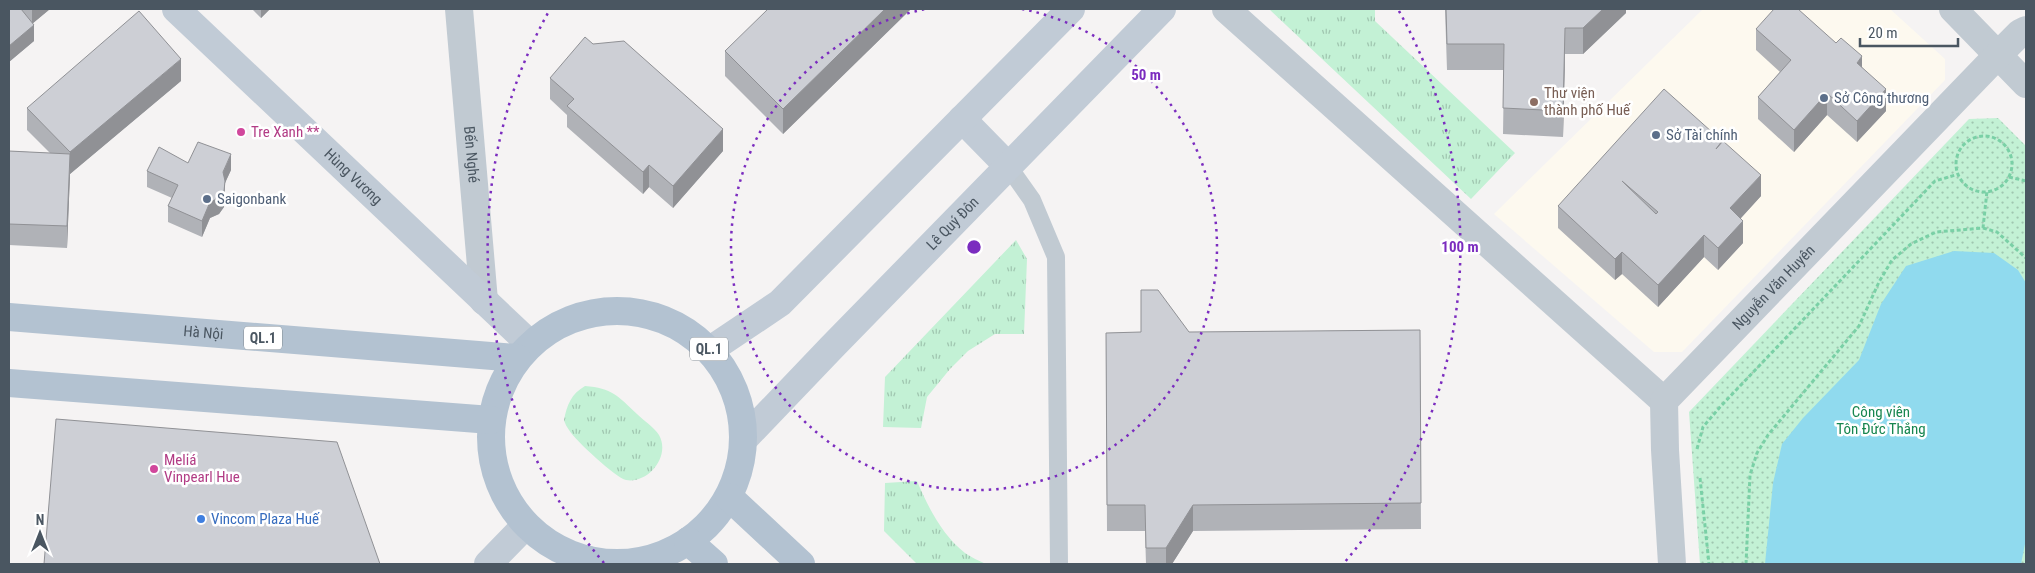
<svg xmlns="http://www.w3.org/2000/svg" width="2035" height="573" font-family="'Roboto Condensed',sans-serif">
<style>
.commercial{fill:#fdf9ef}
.grass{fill:url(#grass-tufts)}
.park{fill:url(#park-dots)}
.water{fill:#90daee}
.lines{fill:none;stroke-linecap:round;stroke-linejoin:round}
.path{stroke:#7ad0a6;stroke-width:3;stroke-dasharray:4 2.5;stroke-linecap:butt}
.lane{stroke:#c1cad2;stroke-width:18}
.street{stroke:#c1cad2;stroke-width:28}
.secondary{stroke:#c1cbd6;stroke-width:28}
.primary{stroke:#b3c2d1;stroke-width:28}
.wall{fill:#b0b2b7}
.shaded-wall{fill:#909195}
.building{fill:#cdcfd5;stroke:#909195;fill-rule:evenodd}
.ring{fill:none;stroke:#7b2cbf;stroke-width:2.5;stroke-dasharray:2.5 5}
.service-dot{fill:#5c6f8a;stroke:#fff;stroke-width:2}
.education-dot{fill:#8d6e63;stroke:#fff;stroke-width:2}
.hotel-dot{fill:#d1479c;stroke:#fff;stroke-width:2}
.shop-dot{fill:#3f7fe0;stroke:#fff;stroke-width:2}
.labels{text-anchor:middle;stroke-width:5;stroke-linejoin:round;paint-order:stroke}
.shield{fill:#fff;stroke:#808990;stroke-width:1}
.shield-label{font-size:14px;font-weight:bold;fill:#4a5661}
.education-label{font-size:15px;fill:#785e54;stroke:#fff;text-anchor:start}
.service-label{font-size:15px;fill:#4e5e75;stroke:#fff;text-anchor:start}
.hotel-label{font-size:15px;fill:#b23c85;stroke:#fff;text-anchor:start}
.street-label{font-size:15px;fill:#4a5661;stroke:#fff}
.park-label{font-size:15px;fill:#17864f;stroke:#fff}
.shop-label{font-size:15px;fill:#366cbe;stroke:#fff;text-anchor:start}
.centre{fill:#7b2cbf;stroke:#fff;stroke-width:2.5}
.ring-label{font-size:15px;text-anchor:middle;font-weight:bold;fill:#7b2cbf;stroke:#fff;stroke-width:5;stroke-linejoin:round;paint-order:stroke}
</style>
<defs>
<pattern id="grass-tufts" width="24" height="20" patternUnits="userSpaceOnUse" patternTransform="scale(1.25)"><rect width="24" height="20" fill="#c3f1d5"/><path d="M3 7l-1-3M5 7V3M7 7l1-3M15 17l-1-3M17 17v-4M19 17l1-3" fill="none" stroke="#a0c6b0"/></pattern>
<pattern id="park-dots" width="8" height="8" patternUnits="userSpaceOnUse" patternTransform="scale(1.25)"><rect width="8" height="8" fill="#c3f1d5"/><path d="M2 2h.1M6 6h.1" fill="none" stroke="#a0c6b0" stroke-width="1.8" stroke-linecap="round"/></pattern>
</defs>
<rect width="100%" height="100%" fill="#f5f3f3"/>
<path class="commercial" d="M 1703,9 L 1890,9 L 1945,59 L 1945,80 L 1682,352 L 1654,352 L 1494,214 Z"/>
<path class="grass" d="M 1269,9 L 1375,9 L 1375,21 L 1515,153 L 1471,199 Z
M 1016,240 L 1027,259 L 1024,334 L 995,334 L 968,351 L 950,369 L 927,397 L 921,428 L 883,427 L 885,377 Z
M 585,386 C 612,388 618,396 637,414 C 643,420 654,427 659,435 C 671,456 648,484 626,480 C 616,478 575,440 569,430 C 567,427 565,424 564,420 C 567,405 571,394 585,386 Z
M 917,481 C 928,507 942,535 965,553 C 971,557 979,561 986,564 L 917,564 L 884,531 L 885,483 Z"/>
<path class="park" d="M 1998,118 L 2026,146 L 2026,564 L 1700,564 L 1689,412 L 1969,119 Z"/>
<path class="water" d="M 1954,251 L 1994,253 L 2018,270 L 2026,283 L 2026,539 L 2021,564 L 1765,564 L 1773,483 L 1782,444 L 1803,418 L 1859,360 L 1881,304 L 1906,266 Z"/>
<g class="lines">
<path class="path" d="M1956 164a28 28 0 1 1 56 0a28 28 0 1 1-56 0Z
M 2009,177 L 2026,181
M 1983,228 L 1997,232 L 2026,258
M 1697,449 L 1703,427 L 1720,407 L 1935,181 L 1959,174
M 1700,478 L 1709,564
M 1746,564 L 1750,475 L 1757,453 L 1768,435 L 1859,326 L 1879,282 L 1892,260 L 1911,244 L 1936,232 L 1983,228 L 1987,191"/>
<path class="lane" d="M 1008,166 L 1032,200 L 1056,257 L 1059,564"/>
<g class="street">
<path id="s1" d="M 459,9 L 484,301"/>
<path d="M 1226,9 L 1664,401"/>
<path d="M 1953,9 L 2026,84"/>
<path id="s2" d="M 1672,564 L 1665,450 L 1664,401 L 1998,55 L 2020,33 L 2026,30"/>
</g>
<g class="secondary">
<path id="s3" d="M 176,9 L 530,344"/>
<path d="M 962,119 L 1008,166"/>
<path d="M 710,350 L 780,303 L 1071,9"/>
<path id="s4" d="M 744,439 L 831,348 L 1162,9"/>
<path d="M 488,564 L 526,525"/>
<path d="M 580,564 L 586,559"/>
</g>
<g class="primary">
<circle cx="617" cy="437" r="126"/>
<path id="s5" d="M 9,317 L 517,358"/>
<path d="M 9,383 L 491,420"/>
<path d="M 729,497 L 801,564"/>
<path d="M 688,541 L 714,564"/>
</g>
</g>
<path class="wall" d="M 9,9 L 50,9 L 33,23 L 34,41 L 9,62 Z
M 252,9 L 270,9 L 261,18 Z
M 911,9 L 783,134 L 725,76 L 725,51 Z
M 1445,9 L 1626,9 L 1626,13 L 1583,54 L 1565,54 L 1563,137 L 1503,134 L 1504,70 L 1447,70 Z
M 1756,29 L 1862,67 L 1886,111 L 1857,142 L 1827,115 L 1794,152 L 1758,119 L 1758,97 L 1780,72 L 1756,50 Z
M 550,78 L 723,151 L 673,208 L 649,187 L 643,194 L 567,127 L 567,115 L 550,99 Z
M 181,81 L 70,174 L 70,173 L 67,248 L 9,245 L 9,151 L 50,153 L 27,130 L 27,108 Z
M 1722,142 L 1761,196 L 1741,218 L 1743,243 L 1718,270 L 1704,257 L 1658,307 L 1622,274 L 1615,280 L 1558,228 L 1558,206 Z
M 188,163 L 231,170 L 225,183 L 224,207 L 219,214 L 210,218 L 202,237 L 168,222 L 168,206 L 172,198 L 147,187 L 147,171 Z
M 1420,330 L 1421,529 L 1193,531 L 1172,564 L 1146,564 L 1145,531 L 1107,531 L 1106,333 Z"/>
<path class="shaded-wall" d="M 32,9 L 50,9 L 32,24 Z
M 261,9 L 270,9 L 261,18 Z
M 885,9 L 911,9 L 783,134 L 783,109 Z
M 1603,9 L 1626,9 L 1626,13 L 1583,54 L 1583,28 Z
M 34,25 L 34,41 L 9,62 L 9,46 Z
M 1565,28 L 1565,54 L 1563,137 L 1563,111 Z
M 1862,56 L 1862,78 L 1857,63 Z
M 181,59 L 181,81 L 70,174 L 70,152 Z
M 1886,89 L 1886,111 L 1857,142 L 1857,121 Z
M 1827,93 L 1827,115 L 1794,152 L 1794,130 Z
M 723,129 L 723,151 L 673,208 L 673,186 Z
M 70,154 L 70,175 L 67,248 L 67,226 Z
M 231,154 L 231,170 L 225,183 L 224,207 L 219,214 L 210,218 L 202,237 L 202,221 Z
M 649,165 L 649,187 L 643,194 L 643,172 Z
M 1761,175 L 1761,196 L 1730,230 L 1730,208 Z
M 1743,221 L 1743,243 L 1718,270 L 1718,248 Z
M 1704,235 L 1704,257 L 1658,307 L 1658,285 Z
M 1622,252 L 1622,274 L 1615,280 L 1615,259 Z
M 1193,505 L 1193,531 L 1172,564 L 1166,564 L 1166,548 Z"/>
<path class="building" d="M 9,9 L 21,9 L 34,25 L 9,46 Z
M 768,9 L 885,9 L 783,109 L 725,51 Z
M 1446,9 L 1603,9 L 1583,28 L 1565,28 L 1563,111 L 1503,108 L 1504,44 L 1447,44 Z
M 1774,9 L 1798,9 L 1836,43 L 1841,38 L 1862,56 L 1857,63 L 1886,89 L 1857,121 L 1827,93 L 1794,130 L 1758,97 L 1791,60 L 1756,29 Z
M 139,11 L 181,59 L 70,152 L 27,108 Z
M 585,37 L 593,44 L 624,41 L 723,129 L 673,186 L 649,165 L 643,172 L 567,106 L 574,99 L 550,78 Z
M 1664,89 L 1722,141 L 1716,149 L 1723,141 L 1761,175 L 1730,208 L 1743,221 L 1718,248 L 1704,235 L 1658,285 L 1622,252 L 1615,259 L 1558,206 ZM 1622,181 L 1658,212 L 1656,214 Z
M 198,142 L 231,154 L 223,172 L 225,181 L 224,191 L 219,198 L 210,202 L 202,221 L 168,206 L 178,185 L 147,171 L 159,147 L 188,163 Z
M 9,151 L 70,154 L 67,226 L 9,224 Z
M 1141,290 L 1158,290 L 1189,332 L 1420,330 L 1421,503 L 1193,505 L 1166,548 L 1146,548 L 1145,505 L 1107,505 L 1106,333 L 1141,332 Z
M 56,419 L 337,442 L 380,564 L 44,564 Z"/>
<g class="ring">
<path d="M1022 9A243 243 0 1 1 926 9"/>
<path d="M604 563A486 486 0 0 1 549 11M1399 11A486 486 0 0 1 1344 563"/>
</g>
<g class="service-dot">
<circle cx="1824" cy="98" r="5"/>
<circle cx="1656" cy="135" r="5"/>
<circle cx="207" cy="199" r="5"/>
</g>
<circle class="education-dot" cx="1534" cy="102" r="5"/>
<g class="hotel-dot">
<circle cx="241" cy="132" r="5"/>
<circle cx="154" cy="469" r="5"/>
</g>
<circle class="shop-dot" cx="201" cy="519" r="5"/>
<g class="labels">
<g class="shield">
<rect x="244" y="326.5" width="38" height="23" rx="4"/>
<rect x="690" y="337.5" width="38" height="23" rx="4"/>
</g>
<g class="shield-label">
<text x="263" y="343">QL.1</text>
<text x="709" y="354">QL.1</text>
</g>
<g class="education-label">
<text x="1544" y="98">Thư viện<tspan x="1544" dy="17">thành phố Huế</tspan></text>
</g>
<g class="service-label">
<text x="1834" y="103">Sở Công thương</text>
<text x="1666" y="140">Sở Tài chính</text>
<text x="217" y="204">Saigonbank</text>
</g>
<g class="hotel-label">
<text x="251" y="137">Tre Xanh **</text>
<text x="164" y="465">Meliá<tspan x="164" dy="17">Vinpearl Hue</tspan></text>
</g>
<g class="street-label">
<text dy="5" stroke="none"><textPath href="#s1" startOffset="146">Bến Nghé</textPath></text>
<text dy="5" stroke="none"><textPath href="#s3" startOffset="244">Hùng Vương</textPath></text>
<text dy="5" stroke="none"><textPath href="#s4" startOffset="300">Lê Quý Đôn</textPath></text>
<text dy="5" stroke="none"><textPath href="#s2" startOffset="321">Nguyễn Văn Huyên</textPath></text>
<text dy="5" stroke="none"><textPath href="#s5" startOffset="195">Hà Nội</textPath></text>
</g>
<g class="park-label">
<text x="1881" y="417">Công viên<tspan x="1881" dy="17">Tôn Đức Thắng</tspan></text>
</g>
<g class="shop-label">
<text x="211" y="524">Vincom Plaza Huế</text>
</g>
</g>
<circle cx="974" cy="247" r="8" class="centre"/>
<g class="ring-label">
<text x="1146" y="80">50 m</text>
<text x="1460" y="252">100 m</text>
</g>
<rect width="2035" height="573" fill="none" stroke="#4a5661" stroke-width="20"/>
<g transform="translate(40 533)" stroke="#ffffff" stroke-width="4" paint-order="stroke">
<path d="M0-4L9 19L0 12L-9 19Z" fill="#4a5661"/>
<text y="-8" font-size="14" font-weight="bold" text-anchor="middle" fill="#4a5661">N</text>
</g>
<path d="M1860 38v8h98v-8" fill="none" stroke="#4a5661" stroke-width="2.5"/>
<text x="1868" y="38" font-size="15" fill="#4a5661" stroke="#ffffff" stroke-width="4" paint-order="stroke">20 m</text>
</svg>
